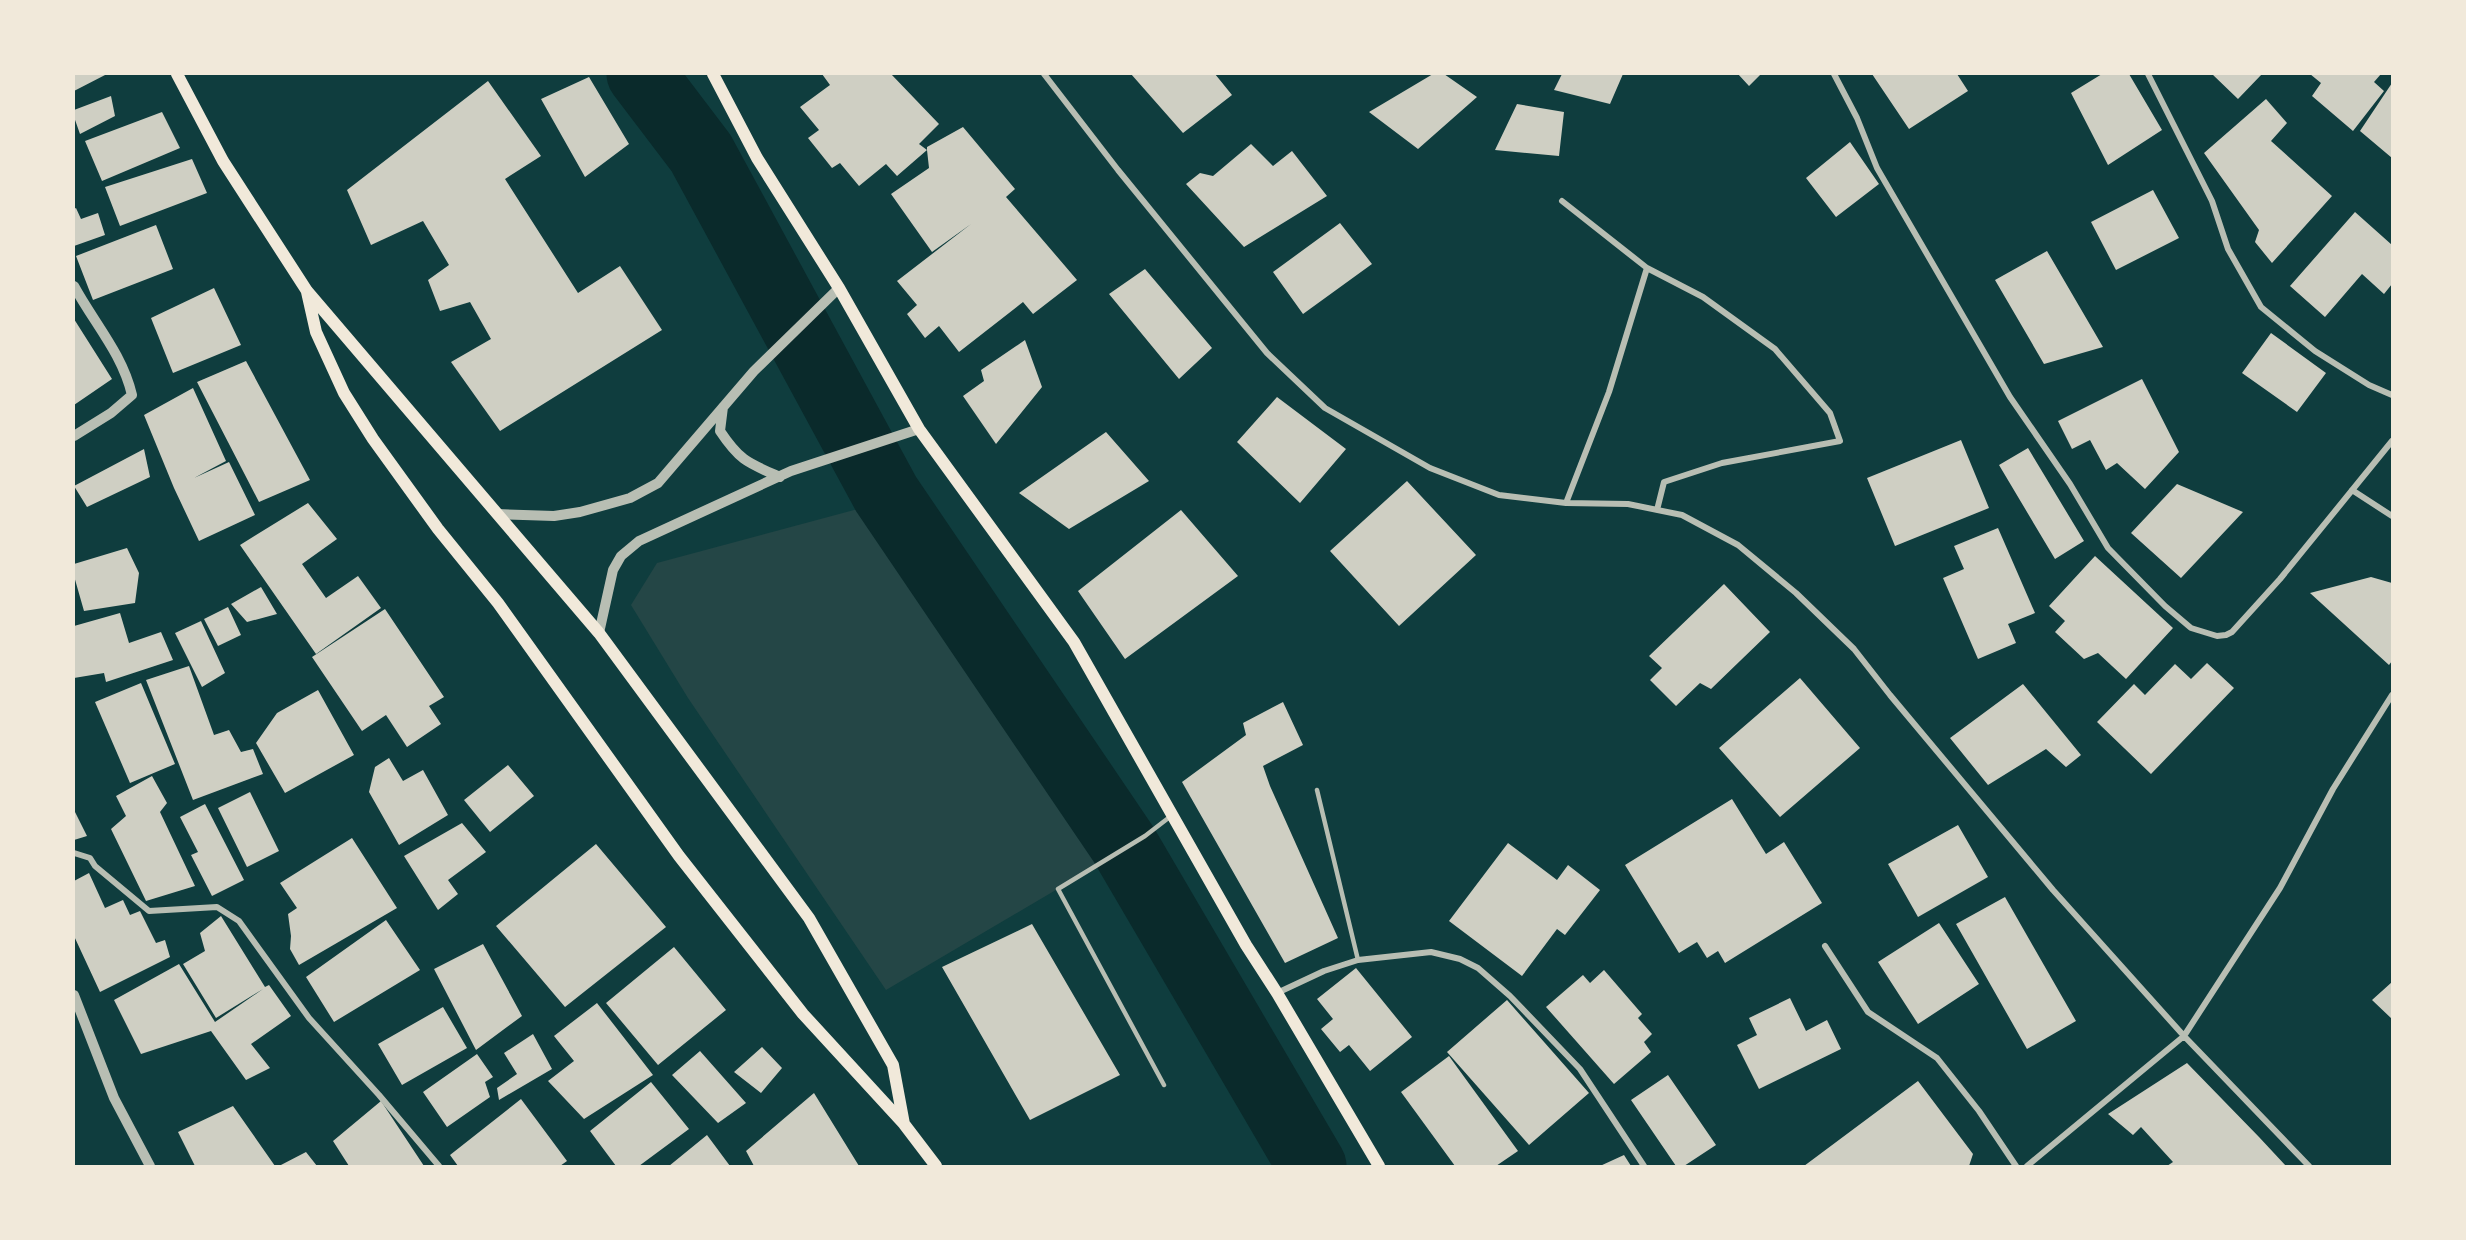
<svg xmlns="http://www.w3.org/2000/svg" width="2466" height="1240" font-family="Arial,sans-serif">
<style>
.green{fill:#244646}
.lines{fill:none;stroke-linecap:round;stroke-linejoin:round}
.river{stroke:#0a2a2b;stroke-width:69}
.building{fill:#cfcfc3}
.service{stroke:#b8beb3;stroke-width:4.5}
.minor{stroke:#b8beb3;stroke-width:6}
.tertiary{stroke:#b8beb3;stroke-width:10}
.secondary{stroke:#f1e9da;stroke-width:12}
</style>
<rect width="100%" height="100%" fill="#0f3d3e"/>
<path class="green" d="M 895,499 L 1105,861 L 886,990 L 688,698 L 631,605 L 657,563 Z"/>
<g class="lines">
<path class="river" d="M 641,74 L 701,153 L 886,494 L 1124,845 L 1312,1166"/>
</g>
<path class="building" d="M 74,74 L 107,74 L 74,91 Z
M 822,74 L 891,74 L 939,124 L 919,144 L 927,150 L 927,147 L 963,127 L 1015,189 L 1006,197 L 1077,280 L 1033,314 L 1023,302 L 959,352 L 939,326 L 925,338 L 907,314 L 917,305 L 897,281 L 971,224 L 932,252 L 891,194 L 929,168 L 927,150 L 897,176 L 886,164 L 859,186 L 840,163 L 832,168 L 808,138 L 819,130 L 800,107 L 830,85 Z
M 1131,74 L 1215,74 L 1232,95 L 1183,133 Z
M 1433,74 L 1444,74 L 1477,97 L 1418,149 L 1369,112 Z
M 1562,74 L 1623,74 L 1610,104 L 1554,90 Z
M 1738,74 L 1761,74 L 1749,86 Z
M 1872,74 L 1957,74 L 1968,91 L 1909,129 Z
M 2102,74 L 2129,74 L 2162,130 L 2108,165 L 2071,93 Z
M 2212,74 L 2262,74 L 2238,99 Z
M 2310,74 L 2381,74 L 2374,82 L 2384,91 L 2353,131 L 2312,96 L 2321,83 Z
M 589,77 L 629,144 L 585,177 L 541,99 Z
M 488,81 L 541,156 L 505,179 L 578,293 L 620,266 L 662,330 L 500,431 L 451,362 L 491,339 L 470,302 L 440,311 L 428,280 L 449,265 L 423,221 L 371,245 L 347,190 Z
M 2392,83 L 2392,158 L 2360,131 Z
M 111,96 L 115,116 L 80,134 L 74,117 L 74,110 Z
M 2266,99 L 2287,123 L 2271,141 L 2332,196 L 2272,263 L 2255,242 L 2259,230 L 2204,153 Z
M 1517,104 L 1564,112 L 1559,156 L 1495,150 Z
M 162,112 L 180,148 L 102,181 L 85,141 Z
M 1850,142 L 1879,184 L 1836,217 L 1806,178 Z
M 1251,144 L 1273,166 L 1292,151 L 1327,196 L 1244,247 L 1186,184 L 1200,173 L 1213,176 Z
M 192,159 L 207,193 L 120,226 L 105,187 Z
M 2153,190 L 2179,238 L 2116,270 L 2091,222 Z
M 76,208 L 81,219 L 98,213 L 105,235 L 74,246 L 74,209 Z
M 2355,212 L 2392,245 L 2392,284 L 2384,294 L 2362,274 L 2325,317 L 2290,286 Z
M 1340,223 L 1372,264 L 1303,314 L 1273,272 Z
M 156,225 L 173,269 L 93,300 L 76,256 Z
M 2047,251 L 2103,347 L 2044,364 L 1995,280 Z
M 1145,269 L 1212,348 L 1179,379 L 1109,294 Z
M 214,288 L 241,345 L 173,373 L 151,318 Z
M 74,319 L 112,379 L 74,405 Z
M 2271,333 L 2326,373 L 2297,412 L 2242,373 Z
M 1025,340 L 1042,387 L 996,444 L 963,396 L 984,381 L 981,370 Z
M 246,361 L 310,480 L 259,502 L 197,382 Z
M 2142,379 L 2179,452 L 2145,489 L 2117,463 L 2106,470 L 2090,440 L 2072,449 L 2058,421 Z
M 193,388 L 226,461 L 194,478 L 229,462 L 255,515 L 199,541 L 174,488 L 144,415 Z
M 1277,397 L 1346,449 L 1300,503 L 1237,442 Z
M 1106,432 L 1149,481 L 1069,529 L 1019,493 Z
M 1961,440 L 1989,508 L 1895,546 L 1867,478 Z
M 2028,448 L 2084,541 L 2055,559 L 1999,465 Z
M 144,449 L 150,477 L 87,507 L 74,486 Z
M 1407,481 L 1476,555 L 1399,626 L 1330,551 Z
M 2177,484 L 2243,512 L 2181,578 L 2131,533 Z
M 308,503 L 337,539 L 302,564 L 326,598 L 358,576 L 381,608 L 316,654 L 240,545 Z
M 1181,510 L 1238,576 L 1125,659 L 1078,591 Z
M 1998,528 L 2035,613 L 2008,624 L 2016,643 L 1978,659 L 1943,578 L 1964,569 L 1954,546 Z
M 127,548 L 139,573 L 135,603 L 84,611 L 74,576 L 74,564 Z
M 2095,556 L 2173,628 L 2126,679 L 2098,653 L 2084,659 L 2055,632 L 2065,621 L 2049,606 Z
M 2371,577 L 2392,583 L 2392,661 L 2389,665 L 2310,593 Z
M 1724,584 L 1770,632 L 1711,689 L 1700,683 L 1676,706 L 1650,680 L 1662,668 L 1649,656 Z
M 261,587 L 277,614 L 247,622 L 231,604 Z
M 228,607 L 241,635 L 218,646 L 204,619 Z
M 385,609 L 444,697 L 429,706 L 441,724 L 407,747 L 386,715 L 362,731 L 312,657 Z
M 120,613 L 129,643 L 161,632 L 173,660 L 106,682 L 104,673 L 74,678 L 74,626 Z
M 201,621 L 225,673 L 202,687 L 175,633 Z
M 2207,663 L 2234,688 L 2151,774 L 2097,722 L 2134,684 L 2145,695 L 2175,664 L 2191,679 Z
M 189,666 L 214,735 L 229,730 L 241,752 L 253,749 L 263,774 L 193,800 L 146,680 Z
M 1800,678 L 1860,748 L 1780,817 L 1719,748 Z
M 141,683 L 175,764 L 130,783 L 95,702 Z
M 2023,684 L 2081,755 L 2066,767 L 2046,749 L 1988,785 L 1950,738 Z
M 318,690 L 354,755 L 285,793 L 256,743 L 277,713 Z
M 1283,702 L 1303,745 L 1263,766 L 1270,786 L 1338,938 L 1285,963 L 1182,782 L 1246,735 L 1243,723 Z
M 389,758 L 403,781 L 423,770 L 448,815 L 399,845 L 369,792 L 375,767 Z
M 508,765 L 534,796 L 490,832 L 464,800 Z
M 152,776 L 167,803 L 160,812 L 195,886 L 146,901 L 111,829 L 126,816 L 116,796 Z
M 250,792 L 279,851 L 247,867 L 218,808 Z
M 1732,799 L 1766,854 L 1784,842 L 1822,903 L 1725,963 L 1718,951 L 1707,958 L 1697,942 L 1679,953 L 1625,865 Z
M 205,804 L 244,880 L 212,896 L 191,855 L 198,852 L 180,817 Z
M 74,810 L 87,836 L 74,840 Z
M 462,823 L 486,852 L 448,880 L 458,894 L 438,910 L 404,856 Z
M 1958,825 L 1988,877 L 1918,917 L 1888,864 Z
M 352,838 L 397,908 L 299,965 L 290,949 L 291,936 L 288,914 L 297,908 L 280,883 Z
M 1508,843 L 1557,880 L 1568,865 L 1600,890 L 1565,935 L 1557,929 L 1522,976 L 1449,921 Z
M 596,844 L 666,927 L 565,1007 L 496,926 Z
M 89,873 L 105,908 L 123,900 L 130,915 L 140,911 L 156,943 L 165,940 L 170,957 L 100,992 L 74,936 L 74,881 Z
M 2005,897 L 2076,1021 L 2027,1049 L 1956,924 Z
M 221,916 L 265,987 L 269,985 L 291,1016 L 251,1044 L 270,1068 L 246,1080 L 211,1031 L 141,1054 L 114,1000 L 179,964 L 215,1022 L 263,989 L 216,1018 L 183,964 L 205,951 L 200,933 Z
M 386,920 L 420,970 L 334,1022 L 306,977 Z
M 1939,923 L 1979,984 L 1918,1024 L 1878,962 Z
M 1032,924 L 1120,1075 L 1030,1120 L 942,967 Z
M 483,944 L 522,1016 L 476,1050 L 434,969 Z
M 674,947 L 726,1010 L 658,1065 L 606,1003 Z
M 1356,968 L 1412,1037 L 1370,1071 L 1349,1045 L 1340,1052 L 1321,1029 L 1333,1019 L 1317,999 Z
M 1604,970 L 1642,1014 L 1638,1018 L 1652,1034 L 1644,1042 L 1651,1052 L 1614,1084 L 1546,1007 L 1583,975 L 1590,983 Z
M 2392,982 L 2392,1019 L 2372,1000 Z
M 1790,998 L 1806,1031 L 1827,1020 L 1841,1049 L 1759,1089 L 1737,1045 L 1757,1035 L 1749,1018 Z
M 1507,1000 L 1589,1093 L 1529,1145 L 1447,1052 Z
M 597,1003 L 653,1075 L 584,1119 L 548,1081 L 574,1061 L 554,1036 Z
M 443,1007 L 467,1048 L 402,1085 L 378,1044 Z
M 533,1034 L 552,1069 L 499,1100 L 497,1088 L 517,1074 L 504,1053 Z
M 762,1047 L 782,1068 L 761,1093 L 734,1072 Z
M 700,1051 L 746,1103 L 718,1123 L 672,1075 Z
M 477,1054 L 493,1077 L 485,1082 L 490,1097 L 447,1127 L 423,1092 Z
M 1449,1056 L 1518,1151 L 1496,1166 L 1455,1166 L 1401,1092 Z
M 2187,1063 L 2259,1137 L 2286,1166 L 2167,1166 L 2173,1162 L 2141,1127 L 2133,1135 L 2108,1114 Z
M 1668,1075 L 1716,1145 L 1684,1166 L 1676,1166 L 1631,1100 Z
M 1918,1081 L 1973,1154 L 1969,1166 L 1804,1166 Z
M 651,1082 L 689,1129 L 639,1166 L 616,1166 L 590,1131 Z
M 814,1093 L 859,1166 L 754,1166 L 746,1151 Z
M 521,1099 L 567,1161 L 560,1166 L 458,1166 L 450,1155 Z
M 381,1101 L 424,1166 L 349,1166 L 333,1141 Z
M 233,1106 L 275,1166 L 195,1166 L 178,1132 Z
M 707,1135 L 730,1166 L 669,1166 Z
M 306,1152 L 317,1166 L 279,1166 Z
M 1624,1155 L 1631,1166 L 1600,1166 Z"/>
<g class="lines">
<path class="service" d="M 1317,790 L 1358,960
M 1164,1085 L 1058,889 L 1145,836 L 1171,816"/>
<path class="minor" d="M 1044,74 L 1118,170 L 1267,353 L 1325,408 L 1430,468 L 1499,495 L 1566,503 L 1628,504 L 1682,515 L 1738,545 L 1796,593 L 1854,649 L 1890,695 L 2053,890 L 2184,1036 L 2309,1166
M 1834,74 L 1857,118 L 1877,168 L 2010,397 L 2070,484 L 2108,548 L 2165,606 L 2191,628 L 2217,636 L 2226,635 L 2232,632 L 2280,579 L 2392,441
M 2148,74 L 2212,201 L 2228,249 L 2261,307 L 2315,351 L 2369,385 L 2392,395
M 1562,201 L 1647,268
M 2352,490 L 2392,516
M 1566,503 L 1609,392 L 1647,268 L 1703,297 L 1775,349 L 1830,413 L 1840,441 L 1722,463 L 1664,482 L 1657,510
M 74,853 L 90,858 L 95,866 L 149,911 L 217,907 L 239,921 L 309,1018 L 379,1095 L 439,1166
M 1825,946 L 1868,1012 L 1937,1058 L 1979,1111 L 2016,1166
M 1277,993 L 1324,971 L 1358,960 L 1431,952 L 1460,959 L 1478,968 L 1510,996 L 1580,1069 L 1644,1166
M 2027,1166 L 2184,1036 L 2280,888 L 2333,789 L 2392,695"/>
<path class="tertiary" d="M 74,286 C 94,323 122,353 132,395 L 111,413 L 74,436
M 723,407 L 720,431 C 740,461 748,463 780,477
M 497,514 L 554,516 L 580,512 L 630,498 L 658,483 L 754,371 L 839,288
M 599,633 L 613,570 L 621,556 L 639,541 L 791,471 L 919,429
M 74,995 L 114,1098 L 150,1166"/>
<path class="secondary" d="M 177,74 L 223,161 L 307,291 L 599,633 L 809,918 L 893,1065 L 904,1124
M 713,74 L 757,158 L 839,288 L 919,429 L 1074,642 L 1246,945 L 1277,993 L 1379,1166
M 307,292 L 316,332 L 344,393 L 373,439 L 438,529 L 498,603 L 679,856 L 803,1014 L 904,1124 L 936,1166"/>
</g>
<rect width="2466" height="1240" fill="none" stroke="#f1e9da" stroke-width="150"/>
</svg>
